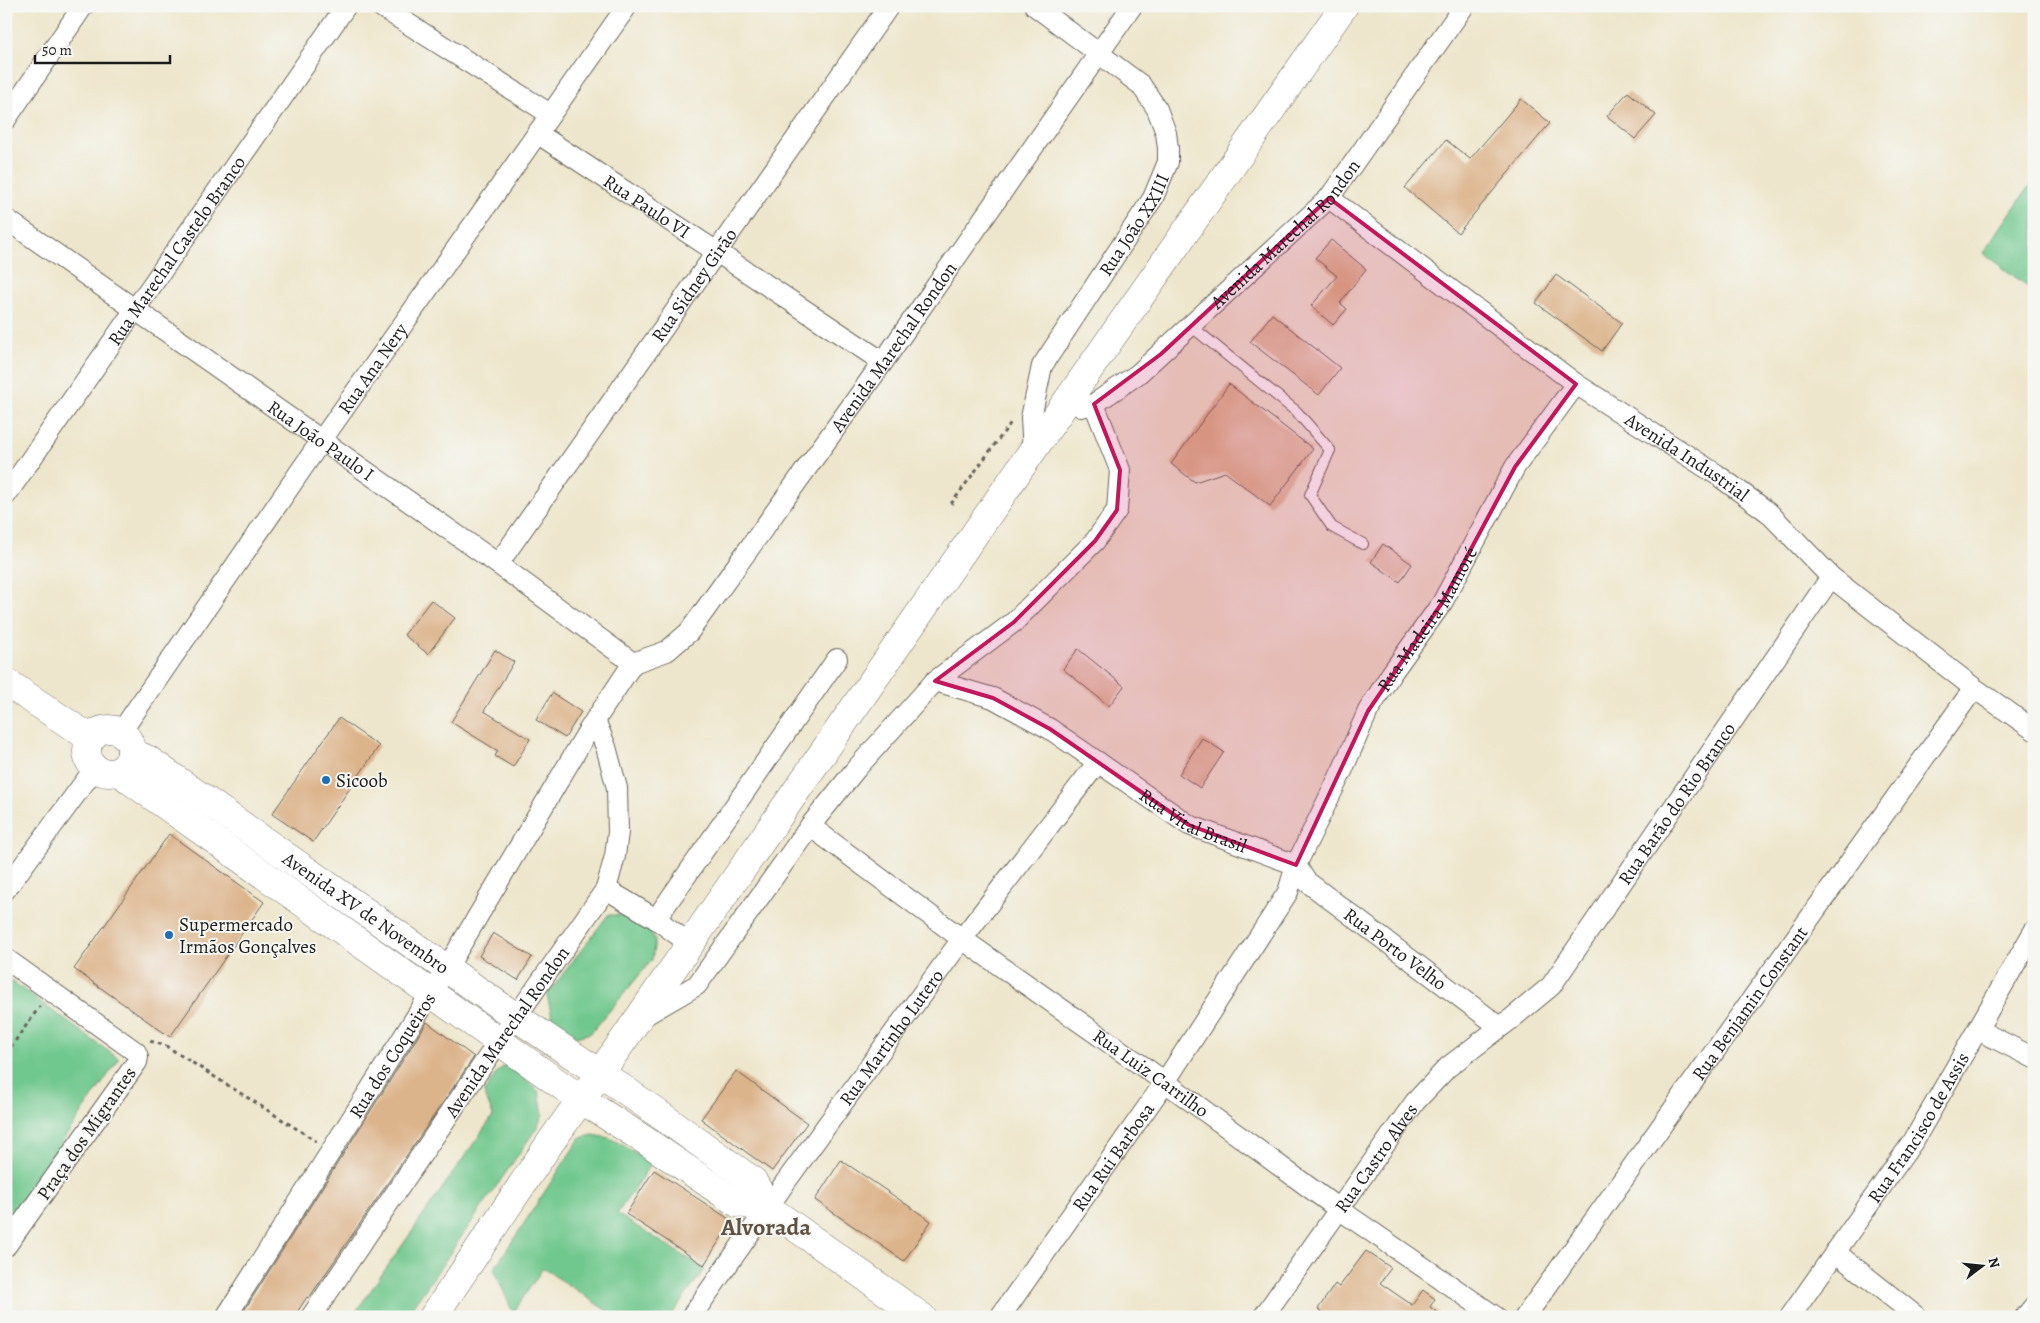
<svg xmlns="http://www.w3.org/2000/svg" width="2040" height="1323" font-family="Alegreya,serif">
<style>
.green{fill:#71c88e;stroke:#467255}
.building{fill:#dcb48b}
.lines{fill:none;stroke-linecap:round;stroke-linejoin:round}
.lane-casing{stroke:#66635a;stroke-width:12}
.street-casing{stroke:#66635a;stroke-width:22}
.secondary-casing{stroke:#66635a;stroke-width:29}
.highway-casing{stroke:#66635a;stroke-width:29}
.path{stroke:#66635a;stroke-width:3;stroke-dasharray:4 4;stroke-linecap:butt}
.lane{stroke:#fff;stroke-width:10}
.street{stroke:#fff;stroke-width:20}
.secondary{stroke:#fff;stroke-width:28}
.highway{stroke:#fff;stroke-width:28}
.marked{fill:#c2185b;fill-opacity:0.2;stroke:#c2185b;stroke-width:4;stroke-linejoin:round}
.poi-dot{fill:#1f6fb2;stroke:#f6f6f2;stroke-width:2}
.labels{text-anchor:middle;stroke-width:4;stroke-linejoin:round;paint-order:stroke}
.street-label{font-size:19px;fill:#1c1c1c;stroke:#f6f6f2}
.poi-label{font-size:19px;fill:#1c1c1c;stroke:#f6f6f2;text-anchor:start}
.district-label{font-size:24px;font-weight:bold;fill:#5f5143;stroke:#f6f6f2}
</style>
<rect width="100%" height="100%" fill="#f6f6f2"/>
<filter id="ink" filterUnits="userSpaceOnUse"><feTurbulence type="fractalNoise" baseFrequency=".02" numOctaves="2"/><feDisplacementMap in="SourceGraphic" scale="10" xChannelSelector="R" yChannelSelector="G"/><feConvolveMatrix kernelMatrix="1 2 1 2 8 2 1 2 1" color-interpolation-filters="sRGB"/></filter>
<filter id="wash" filterUnits="userSpaceOnUse"><feTurbulence type="fractalNoise" baseFrequency=".0096" numOctaves="4" result="noise"/><feDisplacementMap in="SourceGraphic" scale="20" xChannelSelector="R" yChannelSelector="G"/><feGaussianBlur stdDeviation="1.12" result="paint"/><feColorMatrix in="noise" values="0 0 0 0 0 0 0 0 0 0 0 0 0 0 0 0 0 1.4 0 .05"/><feComposite in="paint" operator="in"/></filter>
<g filter="url(#wash)">
<rect width="100%" height="100%" fill="#eee6cc"/>
<path class="green" d="M 2034,179 L 2034,291 L 1983,253 Z
M 608,915 L 631,915 L 648,926 L 655,940 L 652,960 L 591,1033 L 572,1038 L 554,1025 L 547,995 Z
M 6,977 L 119,1059 L 6,1223 Z
M 504,1066 L 512,1066 L 539,1092 L 543,1115 L 536,1129 L 406,1317 L 352,1317 L 493,1116 L 484,1092 L 497,1072 Z
M 593,1135 L 610,1138 L 652,1162 L 617,1214 L 705,1269 L 670,1317 L 616,1317 L 543,1268 L 513,1313 L 494,1269 L 580,1138 Z"/>
<g id="blocks">
<path class="building" d="M 1628,92 L 1656,115 L 1635,139 L 1607,116 Z
M 1521,99 L 1550,123 L 1458,233 L 1405,188 L 1446,140 L 1470,159 Z
M 1331,240 L 1366,269 L 1340,303 L 1347,309 L 1333,325 L 1311,306 L 1337,276 L 1315,258 Z
M 1556,275 L 1622,323 L 1602,351 L 1536,303 Z
M 1272,314 L 1340,368 L 1319,395 L 1250,342 Z
M 1229,384 L 1313,449 L 1270,506 L 1225,472 L 1195,482 L 1171,464 Z
M 1383,544 L 1412,564 L 1400,582 L 1371,562 Z
M 431,600 L 455,618 L 428,654 L 404,635 Z
M 1078,649 L 1124,686 L 1109,706 L 1063,669 Z
M 495,650 L 514,662 L 484,711 L 530,739 L 513,767 L 495,756 L 498,751 L 451,722 Z
M 552,693 L 581,712 L 565,738 L 536,720 Z
M 339,718 L 379,746 L 313,842 L 272,814 Z
M 1202,738 L 1224,752 L 1200,788 L 1179,774 Z
M 169,834 L 264,902 L 170,1037 L 74,969 Z
M 493,933 L 532,957 L 518,980 L 479,956 Z
M 427,1022 L 474,1057 L 309,1298 L 307,1297 L 294,1317 L 240,1317 Z
M 736,1071 L 807,1123 L 772,1171 L 701,1119 Z
M 841,1160 L 931,1221 L 904,1261 L 815,1200 Z
M 654,1170 L 732,1221 L 704,1265 L 626,1214 Z
M 1366,1251 L 1391,1268 L 1380,1283 L 1412,1305 L 1423,1290 L 1435,1299 L 1430,1307 L 1444,1317 L 1329,1317 L 1318,1309 L 1335,1284 L 1339,1287 Z"/>
</g>
</g>
<g filter="url(#ink)">
<use href="#blocks" fill-opacity="0" stroke="#66635a" stroke-width="1"/>
<g class="lines">
<g class="lane-casing">
<path id="lane" d="M 1191,326 L 1297,412 L 1330,450 L 1310,495 L 1332,527 L 1363,544"/>
</g>
<g class="street-casing">
<g id="street">
<path d="M 380,6 L 550,114"/>
<path d="M 6,119 L 83,6"/>
<path id="s1" d="M 537,133 L 883,362"/>
<path id="s2" d="M 1329,198 L 1576,384 L 1716,474 L 1768,512 L 1831,577 L 1974,688 L 2034,730"/>
<path id="s3" d="M 6,219 L 498,564 L 633,663"/>
<path id="s4" d="M 1081,407 L 1094,404 L 1138,374 L 1329,198 L 1464,6"/>
<path id="s5" d="M 1033,452 L 1031,418 L 1042,366 L 1153,198 L 1168,162 L 1168,148 L 1166,133 L 1157,109 L 1141,85 L 1035,6"/>
<path id="s6" d="M 6,495 L 346,6"/>
<path id="s7" d="M 498,564 L 889,6"/>
<path id="s8" d="M 633,663 L 667,651 L 689,632 L 883,362 L 1132,6"/>
<path id="s9" d="M 935,681 L 993,698 L 1050,729 L 1189,825 L 1296,865"/>
<path id="s10" d="M 121,732 L 321,441 L 627,6"/>
<path id="s11" d="M 810,826 L 962,939 L 1165,1082 L 1340,1210 L 1496,1317"/>
<path id="s12" d="M 1296,865 L 1306,881 L 1500,1027"/>
<path d="M 6,889 L 95,768"/>
<path d="M 606,889 L 656,919 L 690,944"/>
<path d="M 656,919 L 837,659"/>
<path d="M 6,959 L 136,1052 L 138,1057 L 137,1062 L 6,1246"/>
<path d="M 642,1017 L 697,985 L 810,826 L 856,769 L 935,681 L 1014,622 L 1095,541 L 1117,510 L 1120,470 L 1094,404"/>
<path d="M 1978,1030 L 2034,1058"/>
<path d="M 1835,1252 L 1917,1317"/>
<path id="s13" d="M 226,1317 L 447,968 L 588,731 L 633,663"/>
<path id="s14" d="M 311,1317 L 499,1041 L 606,889 L 615,856 L 618,832 L 617,788 L 606,747 L 595,720"/>
<path id="s15" d="M 691,1317 L 787,1180 L 962,939 L 1098,762"/>
<path id="s16" d="M 1000,1317 L 1165,1082 L 1288,892 L 1296,865 L 1342,771 L 1368,711 L 1391,674 L 1442,603 L 1515,467 L 1576,384"/>
<path id="s17" d="M 1263,1317 L 1415,1102 L 1448,1067 L 1511,1019 L 1551,986 L 1831,577"/>
<path id="s18" d="M 1525,1317 L 1974,688"/>
<path id="s19" d="M 1790,1317 L 1914,1140 L 2034,931"/>
<path d="M 2025,1317 L 2034,1306"/>
</g>
</g>
<g class="secondary-casing">
<g id="secondary">
<path d="M 6,682 L 90,738"/>
<circle cx="109" cy="751" r="22"/>
<path id="s20" d="M 131,752 L 147,759 L 516,1017 L 625,1090 L 753,1181 L 768,1208 L 922,1317"/>
<path d="M 119,771 L 131,781 L 582,1100 L 646,1141 L 737,1203 L 768,1208"/>
</g>
</g>
<g class="highway-casing">
<path id="highway" d="M 433,1317 L 552,1140 L 620,1045 L 1060,411 L 1344,6"/>
</g>
<path class="path" d="M 951,504 L 1012,421
M 150,1041 L 166,1046 L 316,1141
M 6,1054 L 40,1006"/>
<use href="#lane" class="lane"/>
<use href="#street" class="street"/>
<use href="#secondary" class="secondary"/>
<use href="#highway" class="highway"/>
</g>
</g>
<path class="marked" d="M 1329,198 L 1576,384 L 1515,467 L 1442,603 L 1368,711 L 1296,865 L 1189,825 L 1050,729 L 993,698 L 935,681 L 1014,622 L 1095,541 L 1117,510 L 1120,470 L 1094,404 L 1161,354 Z"/>
<g class="poi-dot">
<circle cx="326" cy="780" r="5"/>
<circle cx="169" cy="935" r="5"/>
</g>
<g class="labels">
<g class="street-label">
<text dy="7" stroke="none"><textPath href="#s1" startOffset="132">Rua Paulo VI</textPath></text>
<text dy="7" stroke="none"><textPath href="#s5" startOffset="256">Rua João XXIII</textPath></text>
<text dy="7" stroke="none"><textPath href="#s4" startOffset="270">Avenida Marechal Rondon</textPath></text>
<text dy="7" stroke="none"><textPath href="#s6" startOffset="298">Rua Marechal Castelo Branco</textPath></text>
<text dy="7" stroke="none"><textPath href="#s7" startOffset="341">Rua Sidney Girão</textPath></text>
<text dy="7" stroke="none"><textPath href="#s8" startOffset="416">Avenida Marechal Rondon</textPath></text>
<text dy="7" stroke="none"><textPath href="#s10" startOffset="442">Rua Ana Nery</textPath></text>
<text dy="7" stroke="none"><textPath href="#s3" startOffset="385">Rua João Paulo I</textPath></text>
<text dy="7" stroke="none"><textPath href="#s2" startOffset="442">Avenida Industrial</textPath></text>
<text dy="7" stroke="none"><textPath href="#s16" startOffset="821">Rua Madeira Mamoré</textPath></text>
<text dy="7" stroke="none"><textPath href="#s17" startOffset="664">Rua Barão do Rio Branco</textPath></text>
<text dy="7" stroke="none"><textPath href="#s9" startOffset="296">Rua Vital Brasil</textPath></text>
<text dy="7" stroke="none"><textPath href="#s20" startOffset="285">Avenida XV de Novembro</textPath></text>
<text dy="7" stroke="none"><textPath href="#s12" startOffset="131">Rua Porto Velho</textPath></text>
<text dy="7" stroke="none"><textPath href="#s18" startOffset="386">Rua Benjamin Constant</textPath></text>
<text dy="7" stroke="none"><textPath href="#s14" startOffset="346">Avenida Marechal Rondon</textPath></text>
<text dy="7" stroke="none"><textPath href="#s15" startOffset="344">Rua Martinho Lutero</textPath></text>
<text dy="7" stroke="none"><textPath href="#s13" startOffset="310">Rua dos Coqueiros</textPath></text>
<text dy="7" stroke="none"><textPath href="#s11" startOffset="421">Rua Luiz Carrilho</textPath></text>
<text dy="7" stroke="none"><textPath href="#s19" startOffset="229">Rua Francisco de Assis</textPath></text>
<text transform="translate(86 1133) rotate(-55)" y="7">Praça dos Migrantes</text>
<text dy="7" stroke="none"><textPath href="#s16" startOffset="196">Rua Rui Barbosa</textPath></text>
<text dy="7" stroke="none"><textPath href="#s17" startOffset="195">Rua Castro Alves</textPath></text>
</g>
<g class="poi-label">
<text x="336" y="787">Sicoob</text>
<text x="179" y="931">Supermercado<tspan x="179" dy="22">Irmãos Gonçalves</tspan></text>
</g>
<g class="district-label">
<text x="766" y="1235">Alvorada</text>
</g>
</g>
<rect width="2040" height="1323" fill="none" stroke="#f6f6f2" stroke-width="25"/>
<g transform="translate(1982 1266) rotate(74)" stroke="#f6f6f2" stroke-width="4" paint-order="stroke">
<path d="M0-4L9 19L0 12L-9 19Z" fill="#1c1c1c"/>
<text y="-8" font-size="14" font-weight="bold" text-anchor="middle" fill="#1c1c1c">N</text>
</g>
<path d="M35 55v8h135v-8" fill="none" stroke="#1c1c1c" stroke-width="2.5"/>
<text x="42" y="55" font-size="15" fill="#1c1c1c" stroke="#f6f6f2" stroke-width="4" paint-order="stroke">50 m</text>
</svg>
